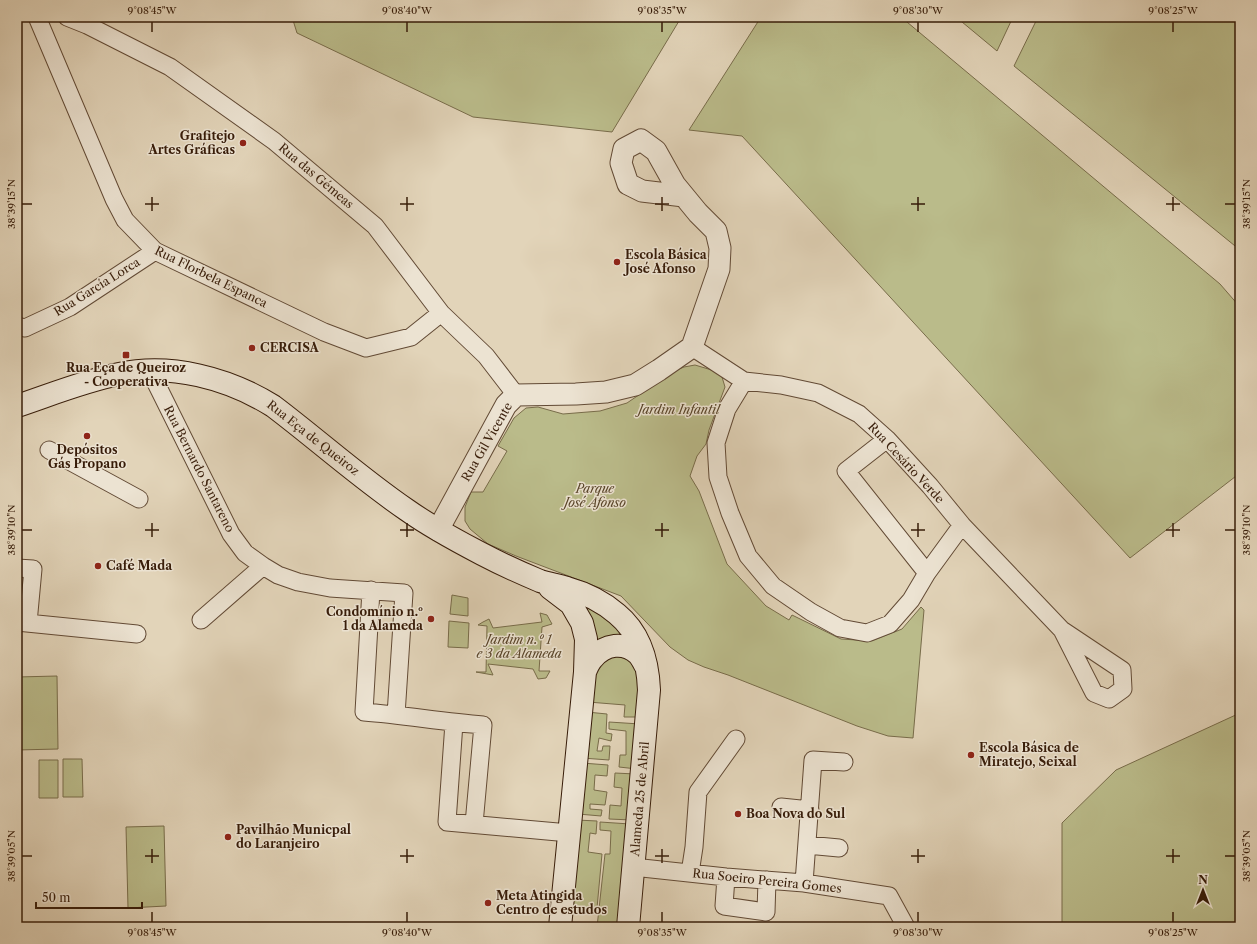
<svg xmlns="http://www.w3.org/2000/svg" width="1257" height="944" font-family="'Libre Caslon Text',serif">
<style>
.green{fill:#babb8a;stroke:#786c4a}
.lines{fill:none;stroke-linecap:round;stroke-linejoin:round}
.minor-casing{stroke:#624a35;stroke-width:19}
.tertiary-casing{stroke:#624a35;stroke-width:23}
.secondary-casing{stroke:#371c09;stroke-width:24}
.minor{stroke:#ece3d2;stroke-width:17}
.tertiary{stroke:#ece3d2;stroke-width:21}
.secondary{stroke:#ece3d2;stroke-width:22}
.ticks{fill:none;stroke:#371c09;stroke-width:1.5}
.poi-dot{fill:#8f2418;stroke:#ece3d2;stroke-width:1.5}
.labels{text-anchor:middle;stroke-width:3;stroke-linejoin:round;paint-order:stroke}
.poi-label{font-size:12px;font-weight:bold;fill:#371c09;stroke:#ece3d2;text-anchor:start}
.street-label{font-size:12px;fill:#371c09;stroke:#ece3d2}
.park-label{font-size:12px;font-style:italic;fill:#584429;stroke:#ece3d2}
.neatline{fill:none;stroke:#371c09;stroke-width:1.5}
.ticks-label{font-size:10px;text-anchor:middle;fill:#371c09}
</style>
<rect width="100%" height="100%" fill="#e2d4b9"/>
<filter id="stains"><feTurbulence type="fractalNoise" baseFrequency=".005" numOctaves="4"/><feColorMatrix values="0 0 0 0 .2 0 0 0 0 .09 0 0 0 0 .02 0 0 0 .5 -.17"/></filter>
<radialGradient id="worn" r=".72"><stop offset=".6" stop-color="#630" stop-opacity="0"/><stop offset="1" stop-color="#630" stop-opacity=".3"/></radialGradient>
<path class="green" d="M 292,17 L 683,17 L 679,21 L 612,132 L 473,117 L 297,33 Z
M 761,17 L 901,17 L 1220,284 L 1240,307 L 1240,473 L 1130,558 L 742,136 L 689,130 Z
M 956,17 L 1013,17 L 997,51 Z
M 1038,17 L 1240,17 L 1240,250 L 1014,66 Z
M 695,365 L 715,371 L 722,377 L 725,387 L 709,430 L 706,444 L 697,456 L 690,476 L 699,491 L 727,564 L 766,606 L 789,620 L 792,615 L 841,639 L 872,641 L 902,629 L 921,607 L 924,610 L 913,738 L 888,736 L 857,726 L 728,675 L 704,667 L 688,660 L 670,647 L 621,596 L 516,556 L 488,544 L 470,529 L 465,521 L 465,507 L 471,492 L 483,492 L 507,451 L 498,446 L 514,418 L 526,408 L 538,407 L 563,414 L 600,411 L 627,403 L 674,371 L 684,367 Z
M 558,589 L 599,608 L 632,644 L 597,642 Z
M 452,595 L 468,598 L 468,616 L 450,614 Z
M 540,613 L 547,615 L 552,624 L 542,627 L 539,671 L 550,671 L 546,678 L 538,679 L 533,669 L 488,664 L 493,675 L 476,672 L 486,672 L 487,626 L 478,625 L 483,622 L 489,619 L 493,628 L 542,622 Z
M 449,621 L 469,623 L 468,648 L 448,647 Z
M 609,652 L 636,657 L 640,717 L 624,717 L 625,705 L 588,702 L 593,670 Z
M 57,676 L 58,749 L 17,750 L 17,677 Z
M 587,712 L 607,714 L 606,733 L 612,734 L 611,741 L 599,738 L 597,751 L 602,751 L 603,746 L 610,746 L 609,760 L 582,758 Z
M 1240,713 L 1240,927 L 1062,927 L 1062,823 L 1116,770 Z
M 609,722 L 640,724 L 637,769 L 619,767 L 620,755 L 626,755 L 626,731 L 609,729 Z
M 63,759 L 82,759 L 83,797 L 63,797 Z
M 39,760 L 58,760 L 58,798 L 39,798 Z
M 582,763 L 608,765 L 607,776 L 595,775 L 594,790 L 607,792 L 605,805 L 590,804 L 590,809 L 602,810 L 601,816 L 578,814 Z
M 615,773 L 635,774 L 632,820 L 609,819 L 610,805 L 621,806 L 622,788 L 614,787 Z
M 577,820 L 597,821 L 596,834 L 590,833 L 588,852 L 602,854 L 597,908 L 586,908 L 581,911 L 568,910 Z
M 600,822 L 630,824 L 619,927 L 597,927 L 605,854 L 610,854 L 611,831 L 600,830 Z
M 164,826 L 166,906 L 128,908 L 126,827 Z"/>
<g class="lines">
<g class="minor-casing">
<path id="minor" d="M 37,17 L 114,199 L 125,220 L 155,251 L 324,332 L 366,348 L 411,337 L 441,313
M 67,17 L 87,25 L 170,67 L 274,141 L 375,226 L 441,313 L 486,356 L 516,395
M 17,326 L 25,328 L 70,307 L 155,251
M 692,347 L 744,381 L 781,385 L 818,393 L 859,414 L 887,439 L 930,486 L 962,525 L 1062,630 L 1122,670 L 1123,689 L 1109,699 L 1094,693 L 1062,630
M 150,371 L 231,534 L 245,553 L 263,566 L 278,575 L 298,582 L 330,588 L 404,593 L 396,715
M 744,381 L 727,409 L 716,443 L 718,477 L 730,513 L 748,556 L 773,586 L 811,612 L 840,628 L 867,633 L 890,624 L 911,600 L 927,573 L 962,525
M 887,439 L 846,471 L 927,573
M 49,450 L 139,499
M 17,568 L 33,569 L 28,623
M 371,590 L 364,712 C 404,715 443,722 483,725 L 474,824
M 201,620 L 263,566
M 17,622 L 137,634
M 454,723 L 447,822 L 569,833
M 781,807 L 810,810
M 807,845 L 839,848
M 633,867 L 726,877 L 804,883 L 889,896 L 906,927
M 690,873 L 694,847 L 698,792 L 736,739
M 726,877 L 724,906 L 766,912 L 767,880
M 804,883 L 813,760 L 844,762"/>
</g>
<g class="tertiary-casing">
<path id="tertiary" d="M 438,530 L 506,405 L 516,395 L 576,394 L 606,392 L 635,385 L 659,370 L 692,347 L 719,269 L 720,248 L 716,231 L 698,213 L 675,185 L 656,151 L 641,140 L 624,149 L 621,163 L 628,184 L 642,191 L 684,196"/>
</g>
<g class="secondary-casing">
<path id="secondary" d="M 17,406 C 50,395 84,381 119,374 C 171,363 228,378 273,406 C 318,440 360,478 407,510 C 431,527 457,541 482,554 C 501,564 521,573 540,581 C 549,584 558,585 567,588 C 585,593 603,602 617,614 C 640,633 648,662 649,690 L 628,927
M 550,588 L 571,604 L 582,623 L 586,639 L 585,672 L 560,927
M 585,672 C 587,667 589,662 593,658 C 605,644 624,641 638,654 C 641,657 643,661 645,665"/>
</g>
<use href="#minor" class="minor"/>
<use href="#tertiary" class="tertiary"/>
<use href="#secondary" class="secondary"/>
</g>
<path class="ticks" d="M 152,22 L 152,32M 407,22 L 407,32M 662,22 L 662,32M 918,22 L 918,32M 1173,22 L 1173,32M 152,197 L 152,211M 407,197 L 407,211M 662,197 L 662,211M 918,197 L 918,211M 1173,197 L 1173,211M 22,204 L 32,204M 145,204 L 159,204M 400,204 L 414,204M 655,204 L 669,204M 911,204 L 925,204M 1166,204 L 1180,204M 1225,204 L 1235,204M 152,523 L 152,537M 407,523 L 407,537M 662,523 L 662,537M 918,523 L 918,537M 1173,523 L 1173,537M 22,530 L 32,530M 145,530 L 159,530M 400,530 L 414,530M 655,530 L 669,530M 911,530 L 925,530M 1166,530 L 1180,530M 1225,530 L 1235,530M 152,849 L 152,863M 407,849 L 407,863M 662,849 L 662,863M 918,849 L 918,863M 1173,849 L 1173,863M 22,856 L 32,856M 145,856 L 159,856M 400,856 L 414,856M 655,856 L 669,856M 911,856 L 925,856M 1166,856 L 1180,856M 1225,856 L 1235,856M 152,912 L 152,922M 407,912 L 407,922M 662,912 L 662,922M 918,912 L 918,922M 1173,912 L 1173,922"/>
<g class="poi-dot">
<circle cx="243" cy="143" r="4"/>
<circle cx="617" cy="262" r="4"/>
<circle cx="252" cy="348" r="4"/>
<rect x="122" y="351" width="8" height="8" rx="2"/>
<circle cx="87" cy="436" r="4"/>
<circle cx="98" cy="566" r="4"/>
<circle cx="431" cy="619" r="4"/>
<circle cx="971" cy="755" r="4"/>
<circle cx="738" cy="814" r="4"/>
<circle cx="228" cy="837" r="4"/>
<circle cx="488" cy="903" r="4"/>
</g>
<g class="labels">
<g class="poi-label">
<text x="235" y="140" text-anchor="end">Grafitejo<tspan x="235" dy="14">Artes Gráficas</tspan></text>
<text x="625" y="259">Escola Básica<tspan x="625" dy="14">José Afonso</tspan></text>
<text x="260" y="352">CERCISA</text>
<text x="126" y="372" text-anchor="middle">Rua Eça de Queiroz<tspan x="126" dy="14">- Cooperativa</tspan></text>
<text x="87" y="454" text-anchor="middle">Depósitos<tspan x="87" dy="14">Gás Propano</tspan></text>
<text x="106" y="570">Café Mada</text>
<text x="423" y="616" text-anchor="end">Condomínio n.º<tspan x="423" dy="14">1 da Alameda</tspan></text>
<text x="979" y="752">Escola Básica de<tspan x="979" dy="14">Miratejo, Seixal</tspan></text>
<text x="746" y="818">Boa Nova do Sul</text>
<text x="236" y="834">Pavilhão Municpal<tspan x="236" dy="14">do Laranjeiro</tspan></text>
<text x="496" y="900">Meta Atingida<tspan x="496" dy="14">Centro de estudos</tspan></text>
</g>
<g class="street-label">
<text transform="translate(316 176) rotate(40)" y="4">Rua das Gémeas</text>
<text transform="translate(211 277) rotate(26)" y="4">Rua Florbela Espanca</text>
<text transform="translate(97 287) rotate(-32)" y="4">Rua García Lorca</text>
<text transform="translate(313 438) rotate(38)" y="4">Rua Eça de Queiroz</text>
<text transform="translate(487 442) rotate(-60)" y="4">Rua Gil Vicente</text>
<text transform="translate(906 463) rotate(47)" y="4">Rua Cesário Verde</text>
<text transform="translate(199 469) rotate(63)" y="4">Rua Bernardo Santareno</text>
<text transform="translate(640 799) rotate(-85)" y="4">Alameda 25 de Abril</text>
<text transform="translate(767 881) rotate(6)" y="4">Rua Soeiro Pereira Gomes</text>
</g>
<g class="park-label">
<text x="679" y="414">Jardim Infantil</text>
<text x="595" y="493">Parque<tspan x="595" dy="14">José Afonso</tspan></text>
<text x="519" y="644">Jardim n.º 1<tspan x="519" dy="14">e 3 da Alameda</tspan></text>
</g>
</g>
<rect width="1257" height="944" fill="none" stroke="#e2d4b9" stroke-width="44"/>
<g transform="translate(1203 890)" stroke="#ece3d2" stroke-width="3" paint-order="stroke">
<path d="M0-3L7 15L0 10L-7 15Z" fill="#371c09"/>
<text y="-6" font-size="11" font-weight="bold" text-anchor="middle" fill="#371c09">N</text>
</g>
<path d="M36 902v6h106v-6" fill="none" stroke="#371c09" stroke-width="2"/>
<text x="42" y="902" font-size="12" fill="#371c09" stroke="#ece3d2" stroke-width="3" paint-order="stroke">50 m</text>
<rect x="22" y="22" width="1213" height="900" class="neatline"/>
<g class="ticks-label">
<text x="152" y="14">9°08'45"W</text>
<text x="407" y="14">9°08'40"W</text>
<text x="662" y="14">9°08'35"W</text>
<text x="918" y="14">9°08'30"W</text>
<text x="1173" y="14">9°08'25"W</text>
<text transform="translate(11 204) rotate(-90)" y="4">38°39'15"N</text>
<text transform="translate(1246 204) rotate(-90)" y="4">38°39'15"N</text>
<text transform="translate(11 530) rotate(-90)" y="4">38°39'10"N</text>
<text transform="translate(1246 530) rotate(-90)" y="4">38°39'10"N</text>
<text transform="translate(11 856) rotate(-90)" y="4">38°39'05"N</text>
<text transform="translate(1246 856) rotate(-90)" y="4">38°39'05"N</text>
<text x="152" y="936">9°08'45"W</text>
<text x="407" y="936">9°08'40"W</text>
<text x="662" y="936">9°08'35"W</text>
<text x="918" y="936">9°08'30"W</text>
<text x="1173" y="936">9°08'25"W</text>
</g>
<rect width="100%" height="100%" filter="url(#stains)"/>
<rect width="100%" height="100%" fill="url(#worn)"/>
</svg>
